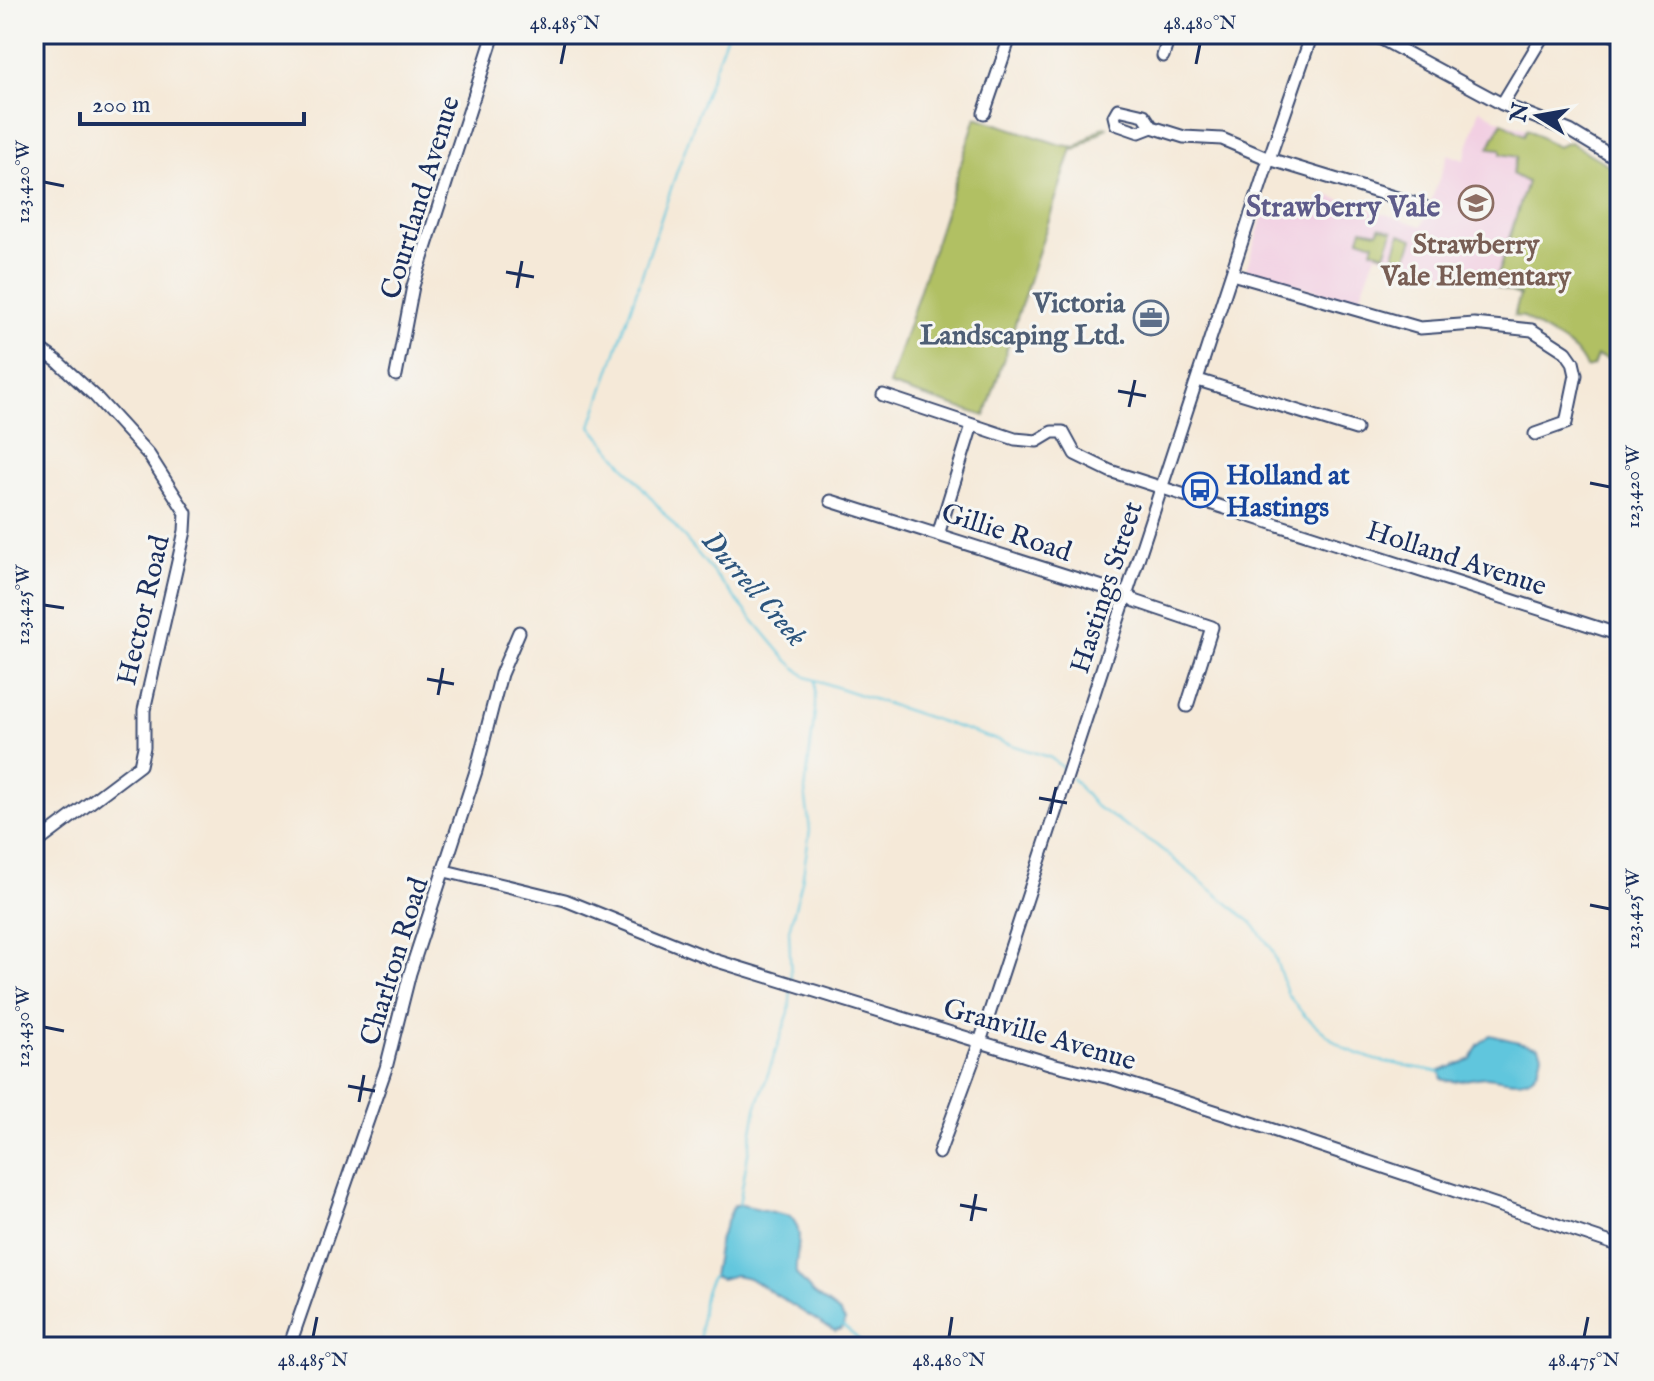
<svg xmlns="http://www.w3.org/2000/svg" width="1654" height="1381" font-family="'IM FELL English',serif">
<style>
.built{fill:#f2cfe2}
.park{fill:#b1c063;stroke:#667860;stroke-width:2}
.water{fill:#60c6dd;stroke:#3e7a9e;stroke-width:2}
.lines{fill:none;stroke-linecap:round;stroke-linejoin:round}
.stream{stroke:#60c6dd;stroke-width:2}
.minor-casing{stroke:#3c4b70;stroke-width:15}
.minor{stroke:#fff;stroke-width:11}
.ticks{fill:none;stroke:#1b2f5e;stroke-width:3}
.labels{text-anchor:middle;stroke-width:6;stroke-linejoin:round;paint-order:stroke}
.street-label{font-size:28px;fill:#1b2f5e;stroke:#f6f6f2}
.education-label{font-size:28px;font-weight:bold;fill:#785e54;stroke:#f6f6f2}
.service-label{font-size:28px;font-weight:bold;fill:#4e5e75;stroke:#f6f6f2;text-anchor:end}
.transit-label{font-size:28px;font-weight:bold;fill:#164399;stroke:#f6f6f2;text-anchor:start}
.neighbourhood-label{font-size:30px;font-weight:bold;fill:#5e5c8a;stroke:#f6f6f2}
.water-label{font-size:30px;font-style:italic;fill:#2c557e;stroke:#f6f6f2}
.neatline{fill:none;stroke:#1b2f5e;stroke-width:3}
.ticks-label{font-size:20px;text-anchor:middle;fill:#1b2f5e}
</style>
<rect width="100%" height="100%" fill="#f6f6f2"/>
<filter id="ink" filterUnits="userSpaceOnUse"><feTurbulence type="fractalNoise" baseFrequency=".0125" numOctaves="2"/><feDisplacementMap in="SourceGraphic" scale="16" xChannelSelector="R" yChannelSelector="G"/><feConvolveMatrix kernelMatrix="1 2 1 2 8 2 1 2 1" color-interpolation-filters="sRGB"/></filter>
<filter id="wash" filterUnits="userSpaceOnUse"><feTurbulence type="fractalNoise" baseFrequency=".006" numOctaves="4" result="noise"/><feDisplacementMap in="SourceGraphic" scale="32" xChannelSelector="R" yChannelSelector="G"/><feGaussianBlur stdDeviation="1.8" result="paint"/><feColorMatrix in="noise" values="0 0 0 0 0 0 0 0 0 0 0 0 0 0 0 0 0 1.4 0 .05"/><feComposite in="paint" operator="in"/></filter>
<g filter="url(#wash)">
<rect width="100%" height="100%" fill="#f5e9d8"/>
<path class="built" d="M 1480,109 L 1502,122 L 1527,129 L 1512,174 L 1528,182 L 1494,286 L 1376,254 L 1358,303 L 1246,270 L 1264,212 L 1277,216 L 1289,210 L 1319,215 L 1326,195 L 1422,226 L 1448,154 L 1464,160 Z"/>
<path class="park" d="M 976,117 L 1061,145 L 1076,147 L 1104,126 L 1107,127 L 1076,150 L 1072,149 L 985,416 L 889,385 Z
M 1502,122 L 1524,135 L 1527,129 L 1557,147 L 1570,142 L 1620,172 L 1620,363 L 1597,356 L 1593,366 L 1586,368 C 1576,341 1543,335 1524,317 L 1514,316 L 1520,295 L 1494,286 L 1527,182 L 1512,174 L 1517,157 L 1501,154 L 1501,149 L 1489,148 Z
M 1380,227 L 1393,231 L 1385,254 L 1372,250 L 1374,243 L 1359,238 L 1362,229 L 1378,232 Z
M 1400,234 L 1413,239 L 1406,259 L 1394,255 Z"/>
<path class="water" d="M 1490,1035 L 1539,1047 L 1542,1054 C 1540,1062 1539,1072 1531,1077 C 1519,1085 1500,1078 1486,1077 C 1472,1077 1455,1085 1442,1079 L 1440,1071 L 1471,1059 L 1478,1045 Z
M 734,1205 L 742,1205 L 790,1216 C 807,1233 794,1253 796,1274 L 813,1293 L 840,1313 L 845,1321 L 842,1329 L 835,1331 L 827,1327 L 749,1278 L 735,1275 L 721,1279 L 713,1276 L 720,1237 Z"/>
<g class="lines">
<path class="stream" d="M 727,34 L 677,171 L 591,426 L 785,658 L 806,677 L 1051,758 L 1065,770
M 1072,778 L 1095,806 L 1156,845 L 1252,923 L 1272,949 L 1288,995 L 1304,1015 L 1334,1041 L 1346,1049 L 1375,1060 L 1440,1072
M 791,979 L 789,930 L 802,881 L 810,830 L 805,791 L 815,711 L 815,681
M 739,1205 L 756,1109 L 789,1012 L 791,990
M 843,1326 L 868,1347
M 699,1347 C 702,1326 699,1293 713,1276"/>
</g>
</g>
<g filter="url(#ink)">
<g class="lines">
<g class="minor-casing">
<path id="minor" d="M 1372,34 L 1502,104 L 1570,131 L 1620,161
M 1611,34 L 1620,39
M 1163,56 L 1170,34
M 1502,104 L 1544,34
M 984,113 L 1011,34
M 1152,127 L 1139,132 L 1116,124 L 1114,116 L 1118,109 L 1144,115 L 1152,127 L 1184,137 L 1222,139 L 1269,159 L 1423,206
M 1232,274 L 1420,328 L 1474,324 L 1532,330 L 1566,352 L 1573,362 L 1576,375 L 1566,423 L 1535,434
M 34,345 L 57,361 L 95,396 L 149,455 L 186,513 L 185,531 L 144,710 L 144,747 L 140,765 L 34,845
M 396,375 L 413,286 L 494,34
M 1198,380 L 1356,429
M 883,395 L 1015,439 L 1037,441 L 1052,432 L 1063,432 L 1075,454 L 1110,471 L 1620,635
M 831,501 L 1128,595 L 1135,601 L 1212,627 L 1187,706
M 938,535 L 972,425
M 445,871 L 565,900 L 714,960 L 1052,1064 L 1114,1079 L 1255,1124 L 1620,1246
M 939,1153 L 980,1042 L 1269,159 L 1312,34
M 289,1347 L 386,1068 L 410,973 L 476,771 L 501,674 L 519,632"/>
</g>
<use href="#minor" class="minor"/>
</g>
</g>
<path class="ticks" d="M 561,64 L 565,44M 1196,64 L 1200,44M 44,182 L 64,186M 506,272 L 534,277M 517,288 L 522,261M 1118,391 L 1146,396M 1129,407 L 1135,380M 1590,483 L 1610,487M 44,605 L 64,608M 427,679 L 454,684M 438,695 L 443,668M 1039,798 L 1067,803M 1050,814 L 1056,787M 1590,905 L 1610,909M 44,1027 L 64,1031M 348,1086 L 375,1091M 359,1102 L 364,1075M 960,1205 L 987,1210M 971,1221 L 976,1194M 313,1337 L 317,1317M 949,1337 L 952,1317M 1584,1337 L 1588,1317"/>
<defs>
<g id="school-ring" transform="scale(1.8)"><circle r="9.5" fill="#f6f6f2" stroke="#8d6e63" stroke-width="1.5"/><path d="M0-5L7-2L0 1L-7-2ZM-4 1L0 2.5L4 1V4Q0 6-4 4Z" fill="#8d6e63"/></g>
<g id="office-ring" transform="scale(1.8)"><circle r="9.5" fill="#f6f6f2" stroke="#5c6f8a" stroke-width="1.5"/><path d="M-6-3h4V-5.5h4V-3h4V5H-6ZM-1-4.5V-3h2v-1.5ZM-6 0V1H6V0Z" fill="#5c6f8a"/></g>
<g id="bus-ring" transform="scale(1.8)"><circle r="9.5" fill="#f6f6f2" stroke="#1a4fb4" stroke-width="1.5"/><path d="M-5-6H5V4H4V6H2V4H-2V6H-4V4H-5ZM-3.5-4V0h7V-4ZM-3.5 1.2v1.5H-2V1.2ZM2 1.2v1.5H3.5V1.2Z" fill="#1a4fb4"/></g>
</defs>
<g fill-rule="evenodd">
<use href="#school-ring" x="1476" y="203"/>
<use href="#office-ring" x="1151" y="318"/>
<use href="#bus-ring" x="1200" y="490"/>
</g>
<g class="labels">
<g class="street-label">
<text transform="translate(419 197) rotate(-73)" y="10">Courtland Avenue</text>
<text transform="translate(1007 531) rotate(18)" y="10">Gillie Road</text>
<text transform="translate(1457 557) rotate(18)" y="10">Holland Avenue</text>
<text transform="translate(1105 587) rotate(-72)" y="10">Hastings Street</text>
<text transform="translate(142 610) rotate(-77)" y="10">Hector Road</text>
<text transform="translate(393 961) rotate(-73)" y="10">Charlton Road</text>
<text transform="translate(1040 1033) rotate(16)" y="10">Granville Avenue</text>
</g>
<g class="education-label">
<text x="1476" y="253">Strawberry<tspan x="1476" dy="32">Vale Elementary</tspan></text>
</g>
<g class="service-label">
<text x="1125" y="312">Victoria<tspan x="1125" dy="32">Landscaping Ltd.</tspan></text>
</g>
<g class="transit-label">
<text x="1226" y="484">Holland at<tspan x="1226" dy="32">Hastings</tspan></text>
</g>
<g class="neighbourhood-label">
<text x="1343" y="216">Strawberry Vale</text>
</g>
<g class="water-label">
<text transform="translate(755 588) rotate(49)" y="10">Durrell Creek</text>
</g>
</g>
<rect width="1654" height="1381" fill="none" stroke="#f6f6f2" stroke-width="88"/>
<g transform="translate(1538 116) rotate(281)" stroke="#f6f6f2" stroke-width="6" paint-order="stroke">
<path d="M0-6L14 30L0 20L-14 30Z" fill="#1b2f5e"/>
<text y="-12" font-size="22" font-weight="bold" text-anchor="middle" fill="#1b2f5e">N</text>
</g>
<path d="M80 112v12h224v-12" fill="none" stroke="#1b2f5e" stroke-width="4"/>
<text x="92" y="112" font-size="24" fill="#1b2f5e" stroke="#f6f6f2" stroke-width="6" paint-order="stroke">200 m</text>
<rect x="44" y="44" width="1566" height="1293" class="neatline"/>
<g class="ticks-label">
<text x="565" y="29">48.485°N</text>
<text x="1200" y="29">48.480°N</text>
<text transform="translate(22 182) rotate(-90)" y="7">123.420°W</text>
<text transform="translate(1632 487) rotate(-90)" y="7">123.420°W</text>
<text transform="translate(22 605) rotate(-90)" y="7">123.425°W</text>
<text transform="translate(1632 909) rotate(-90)" y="7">123.425°W</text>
<text transform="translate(22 1027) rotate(-90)" y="7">123.430°W</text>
<text x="313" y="1366">48.485°N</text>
<text x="949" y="1366">48.480°N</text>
<text x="1584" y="1366">48.475°N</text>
</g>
</svg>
